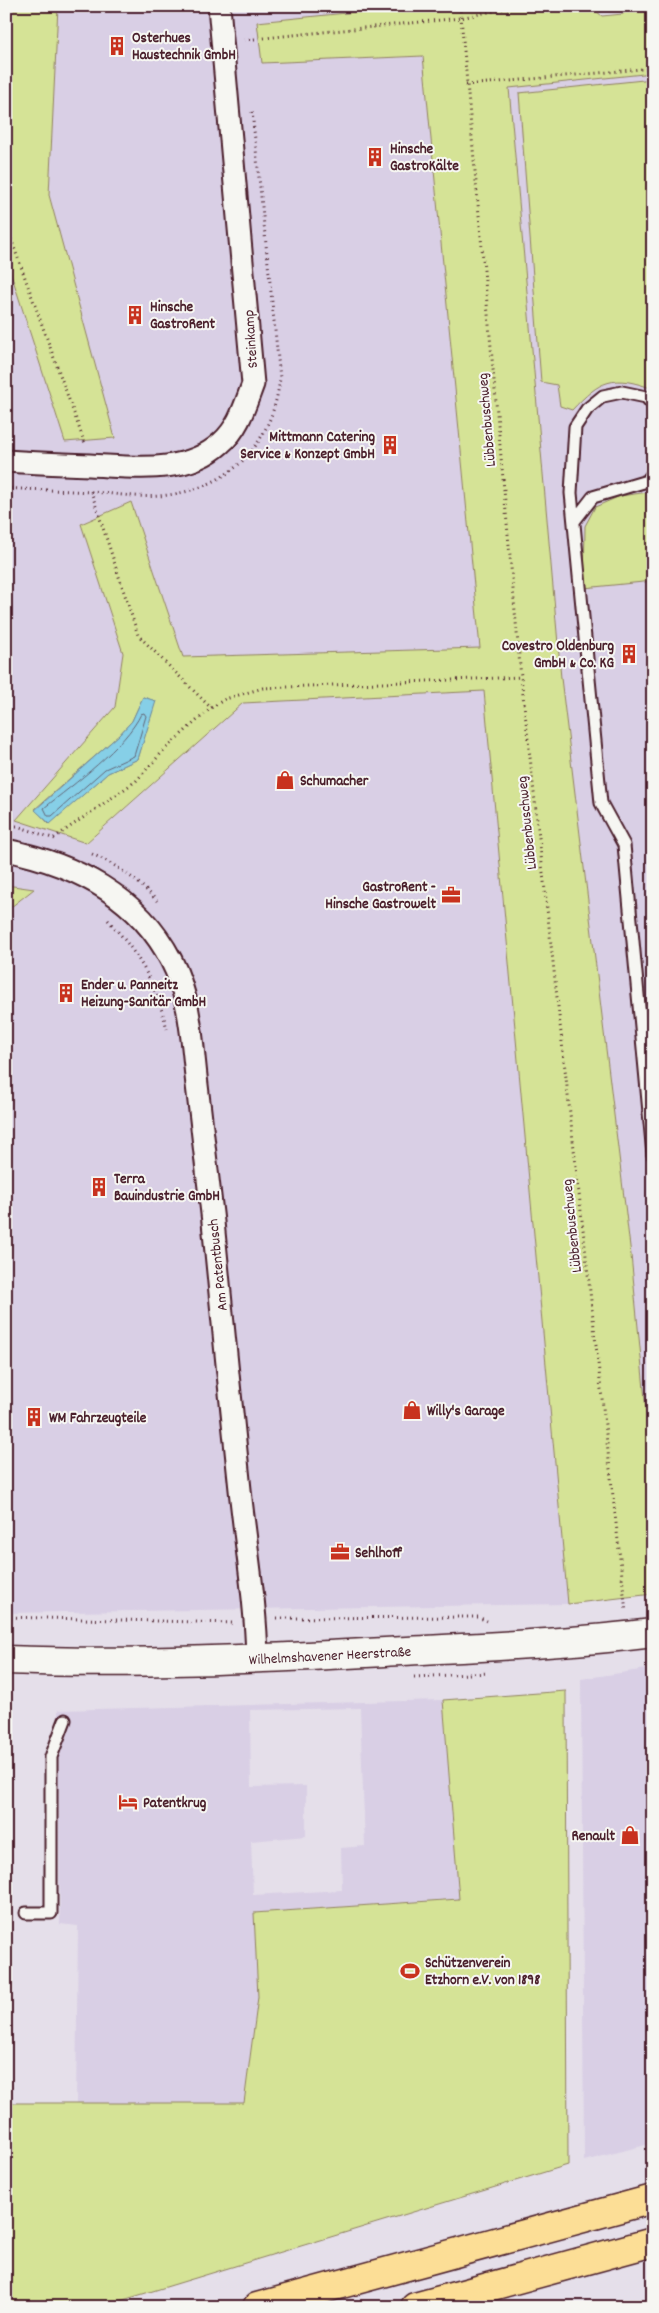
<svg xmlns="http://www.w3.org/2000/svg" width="659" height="2313" font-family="Dekko,sans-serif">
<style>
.built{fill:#d9cfe5;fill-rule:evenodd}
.green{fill:#d5e396;stroke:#908160;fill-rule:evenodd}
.water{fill:#86cfe7;stroke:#6e899c}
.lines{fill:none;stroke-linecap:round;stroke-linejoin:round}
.shore{stroke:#626576;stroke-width:1}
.lane-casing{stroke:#4a1f2b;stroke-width:15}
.street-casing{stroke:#4a1f2b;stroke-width:25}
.secondary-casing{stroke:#4a1f2b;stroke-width:31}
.highway-casing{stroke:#4a1f2b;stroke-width:31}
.path{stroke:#4a1f2b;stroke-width:3;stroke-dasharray:1 4;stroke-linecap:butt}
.lane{stroke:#f6f6f2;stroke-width:11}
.street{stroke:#f6f6f2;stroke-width:21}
.secondary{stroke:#f6f6f2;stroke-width:28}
.highway{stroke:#fcde96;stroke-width:28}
.labels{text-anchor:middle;stroke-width:4;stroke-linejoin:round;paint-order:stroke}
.poi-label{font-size:15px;font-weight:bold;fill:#4a1f2b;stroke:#f6f6f2;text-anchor:start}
.street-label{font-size:15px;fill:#4a1f2b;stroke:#f6f6f2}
</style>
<rect width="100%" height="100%" fill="#e5dfea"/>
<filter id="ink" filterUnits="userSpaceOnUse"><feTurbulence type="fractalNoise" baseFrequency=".02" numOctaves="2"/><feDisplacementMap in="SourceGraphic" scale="10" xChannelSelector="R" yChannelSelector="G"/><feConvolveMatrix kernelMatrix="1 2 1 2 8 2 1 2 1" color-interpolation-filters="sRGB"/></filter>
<g filter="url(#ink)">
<path class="built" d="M 58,6 L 416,6 L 258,22 L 263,63 L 423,56 L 480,648 L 183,657 L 131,502 L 81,524 L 123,653 L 115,707 L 16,820 L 87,843 L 243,703 L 484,691 L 568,1604 L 6,1613 L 6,911 L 34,889 L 6,885 L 6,258 L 65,441 L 114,438 L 49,195 Z
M 653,73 L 653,1482 L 631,1255 L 561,678 L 509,88 Z
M 653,1668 L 653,2143 L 584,2161 L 581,1679 Z
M 443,1700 L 459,1899 L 254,1913 L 258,1997 L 244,2103 L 76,2105 L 78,1926 L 60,1924 L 58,1710 ZM 360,1708 L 365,1846 L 341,1848 L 342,1890 L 253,1895 L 251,1841 L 306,1836 L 306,1786 L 251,1787 L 250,1710 Z"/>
<path class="green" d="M 6,6 L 58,6 L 49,195 L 115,438 L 65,442 L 6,258 Z
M 416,6 L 590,6 L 602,16 L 623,14 L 631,6 L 653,6 L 653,73 L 509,88 L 561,678 L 631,1255 L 653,1482 L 653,1594 L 568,1604 L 484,691 L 243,703 L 86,843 L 16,820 L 115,707 L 123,653 L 81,524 L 131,502 L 183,657 L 480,648 L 423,56 L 262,63 L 257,22 ZM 143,697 L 155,701 L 138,759 L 108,773 L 49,824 L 35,809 L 119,735 L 132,721 Z
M 653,79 L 653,389 C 613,374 600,380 572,410 L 560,406 L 557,385 L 541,382 L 519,93 Z
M 653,489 L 653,581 L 584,588 L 585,526 L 595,507 L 620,496 L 649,492 Z
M 6,885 L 34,889 L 6,911 Z
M 566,1691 L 568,2165 L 100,2307 L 6,2307 L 6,2103 L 244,2103 L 258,1997 L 254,1913 L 459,1899 L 443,1700 Z"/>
<path class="water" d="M 143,697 L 156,701 L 138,759 L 108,773 L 50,824 L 35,810 L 119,735 L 132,721 Z"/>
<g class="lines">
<path class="shore" d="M 141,714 L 144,713 L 146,716 L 134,756 L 105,769 L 52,816 L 48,816 L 44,808 C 73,785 126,746 141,714 Z"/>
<g class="lane-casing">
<path id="lane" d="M 653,405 L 646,397 L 622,392 L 603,396 L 587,409 L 575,427 L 571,493 L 601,803 L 624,845 L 653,1155
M 575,520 L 593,497 L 647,481 L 653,473
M 26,1913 L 51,1913 L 51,1757 L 65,1720"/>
</g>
<g class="street-casing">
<path id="street" d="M 6,461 C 34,463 62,464 90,465 C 134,467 186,475 221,443 C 239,428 245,405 253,384 L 219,6
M 6,850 C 74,864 138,896 171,960 C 191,998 192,1043 197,1085 C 202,1131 208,1176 213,1222 C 222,1314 231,1407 241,1499 C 247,1553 256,1605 257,1659"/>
</g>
<g class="secondary-casing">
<path id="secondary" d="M 6,1660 C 133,1665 259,1659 385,1652 C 474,1647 564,1644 653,1633"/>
</g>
<g class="highway-casing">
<path id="highway" d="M 257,2307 L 653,2199
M 415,2307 L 653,2242"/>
</g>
<path class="path" d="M 460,6 L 521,677 L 626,1612
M 244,40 L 461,18 L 516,6
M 466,85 L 653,68
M 6,225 L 85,444
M 6,488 C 34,490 62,490 90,492 C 112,493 136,498 159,496 C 229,490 272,447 280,378 L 252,111
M 91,491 L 138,635 L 211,708
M 6,826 L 17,826 L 58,840
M 54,838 L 136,781 L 165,749 L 211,708 L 225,699 L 263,688 L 521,677
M 92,854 C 117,865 138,880 157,901
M 108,920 C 140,956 155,982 167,1029
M 6,1617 L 233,1623
M 277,1618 L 478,1617 L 487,1621
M 414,1677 L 488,1673"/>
<use href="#lane" class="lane"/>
<use href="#street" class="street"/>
<use href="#secondary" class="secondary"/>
<use href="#highway" class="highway"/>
</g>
</g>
<defs>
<g id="building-bare" transform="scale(1.5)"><path d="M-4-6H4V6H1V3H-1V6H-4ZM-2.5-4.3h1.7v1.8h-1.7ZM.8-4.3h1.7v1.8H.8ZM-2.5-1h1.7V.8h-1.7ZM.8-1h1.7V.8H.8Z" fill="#c8321e" stroke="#f6f6f2" stroke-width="2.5" paint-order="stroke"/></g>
<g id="shop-bare" transform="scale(1.5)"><path d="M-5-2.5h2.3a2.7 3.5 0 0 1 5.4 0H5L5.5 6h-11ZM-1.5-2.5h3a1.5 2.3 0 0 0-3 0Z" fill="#c8321e" stroke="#f6f6f2" stroke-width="2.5" paint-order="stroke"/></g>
<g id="office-bare" transform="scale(1.5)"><path d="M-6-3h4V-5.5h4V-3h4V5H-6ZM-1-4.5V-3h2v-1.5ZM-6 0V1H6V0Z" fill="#c8321e" stroke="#f6f6f2" stroke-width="2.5" paint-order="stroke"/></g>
<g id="hotel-bare" transform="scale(1.5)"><path d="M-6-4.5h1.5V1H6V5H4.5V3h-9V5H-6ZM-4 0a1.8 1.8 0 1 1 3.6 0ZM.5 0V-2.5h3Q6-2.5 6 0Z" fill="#c8321e" stroke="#f6f6f2" stroke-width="2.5" paint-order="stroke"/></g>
<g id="stadium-bare" transform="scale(1.5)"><path d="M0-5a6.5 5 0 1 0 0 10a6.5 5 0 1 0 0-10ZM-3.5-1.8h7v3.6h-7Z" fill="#c8321e" stroke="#f6f6f2" stroke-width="2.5" paint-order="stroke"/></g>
</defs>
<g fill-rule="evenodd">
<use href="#building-bare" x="117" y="46"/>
<use href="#building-bare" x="375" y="157"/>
<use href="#building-bare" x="135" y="315"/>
<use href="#building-bare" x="390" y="445"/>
<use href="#building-bare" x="629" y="654"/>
<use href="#shop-bare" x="285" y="780"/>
<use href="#office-bare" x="451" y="895"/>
<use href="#building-bare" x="66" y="993"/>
<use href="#building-bare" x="99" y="1187"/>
<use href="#shop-bare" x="412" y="1410"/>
<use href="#building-bare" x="34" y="1417"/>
<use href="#office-bare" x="340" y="1552"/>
<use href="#hotel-bare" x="128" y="1802"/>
<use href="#shop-bare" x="630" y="1835"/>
<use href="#stadium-bare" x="410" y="1971"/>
</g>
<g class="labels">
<g class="poi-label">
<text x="132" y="42">Osterhues<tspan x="132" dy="17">Haustechnik GmbH</tspan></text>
<text x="390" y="153">Hinsche<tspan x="390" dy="17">GastroKälte</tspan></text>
<text x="150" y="311">Hinsche<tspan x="150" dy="17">GastroRent</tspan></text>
<text x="375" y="441" text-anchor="end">Mittmann Catering<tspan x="375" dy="17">Service &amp; Konzept GmbH</tspan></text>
<text x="614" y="650" text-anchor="end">Covestro Oldenburg<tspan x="614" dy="17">GmbH &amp; Co. KG</tspan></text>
<text x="300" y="785">Schumacher</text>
<text x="436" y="891" text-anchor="end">GastroRent -<tspan x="436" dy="17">Hinsche Gastrowelt</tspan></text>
<text x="81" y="989">Ender u. Panneitz<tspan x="81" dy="17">Heizung-Sanitär GmbH</tspan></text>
<text x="114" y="1183">Terra<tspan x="114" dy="17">Bauindustrie GmbH</tspan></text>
<text x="427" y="1415">Willy's Garage</text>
<text x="49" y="1422">WM Fahrzeugteile</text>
<text x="355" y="1557">Sehlhoff</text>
<text x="143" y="1807">Patentkrug</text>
<text x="615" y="1840" text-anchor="end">Renault</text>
<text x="425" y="1967">Schützenverein<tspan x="425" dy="17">Etzhorn e.V. von 1898</tspan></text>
</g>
<g class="street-label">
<text transform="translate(250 339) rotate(-94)" y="5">Steinkamp</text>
<text transform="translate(486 420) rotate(-95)" y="5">Lübbenbuschweg</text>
<text transform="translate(526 823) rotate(-96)" y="5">Lübbenbuschweg</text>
<text transform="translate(571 1226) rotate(-96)" y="5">Lübbenbuschweg</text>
<text transform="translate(217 1265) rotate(-96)" y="5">Am Patentbusch</text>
<text transform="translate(330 1655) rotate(-3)" y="5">Wilhelmshavener Heerstraße</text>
</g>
</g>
<rect width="659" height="2313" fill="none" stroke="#f6f6f2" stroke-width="25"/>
<rect x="12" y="12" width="634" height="2288" fill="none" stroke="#4a1f2b" stroke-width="2" filter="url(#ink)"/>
</svg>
